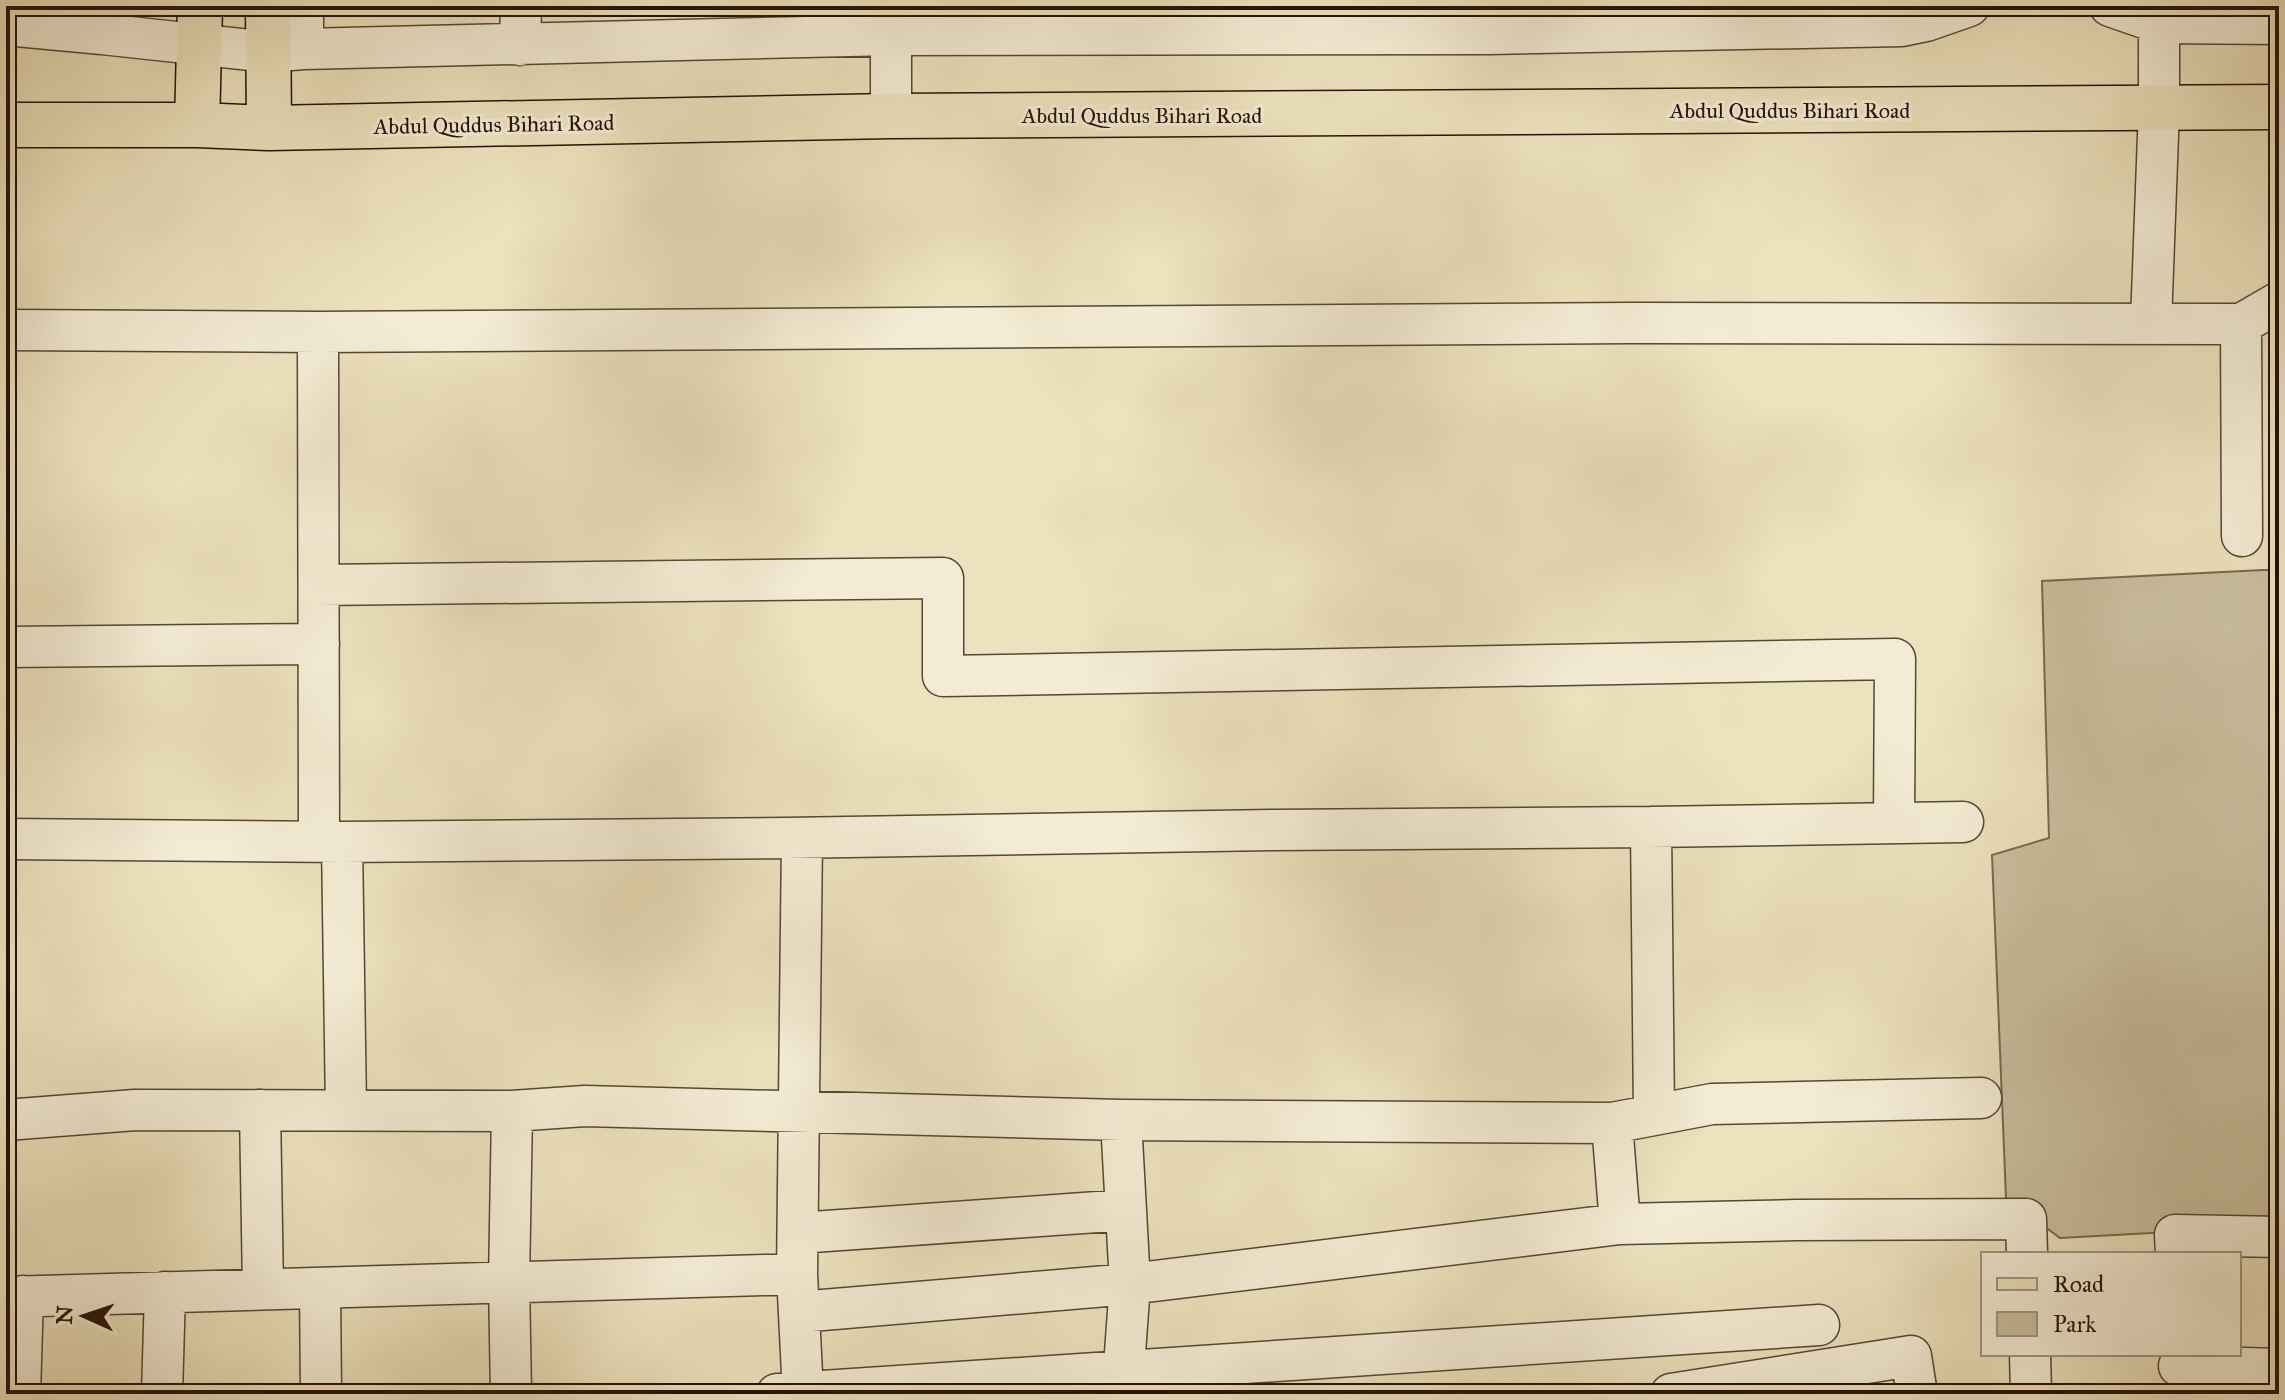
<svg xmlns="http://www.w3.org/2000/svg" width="2285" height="1400" font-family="'IM FELL Great Primer',serif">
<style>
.green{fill:#cabf9e;stroke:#786853;stroke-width:2}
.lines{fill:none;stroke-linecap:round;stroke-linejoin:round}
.minor-casing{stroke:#574635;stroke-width:43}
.major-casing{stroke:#251208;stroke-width:47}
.minor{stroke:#f3ecd4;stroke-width:40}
.major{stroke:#ece2bd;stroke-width:44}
.labels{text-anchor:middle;stroke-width:6;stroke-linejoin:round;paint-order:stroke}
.street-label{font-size:22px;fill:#251208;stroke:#f3ecd4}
</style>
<rect width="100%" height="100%" fill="#ece2bd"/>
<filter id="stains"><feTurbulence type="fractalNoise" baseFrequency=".0025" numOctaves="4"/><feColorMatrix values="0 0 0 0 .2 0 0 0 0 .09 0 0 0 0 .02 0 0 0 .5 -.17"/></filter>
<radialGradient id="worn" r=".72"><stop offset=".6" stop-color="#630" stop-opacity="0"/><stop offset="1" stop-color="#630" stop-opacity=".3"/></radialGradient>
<path class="green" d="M 2263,570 L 2279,570 L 2279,1226 L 2060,1238 L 2006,1198 L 1992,855 L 2049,838 L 2042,581 Z"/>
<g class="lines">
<g class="minor-casing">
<path id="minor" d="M 103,6 L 102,34 L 268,52 L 303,49 L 892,35 L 1489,34 L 1902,26 L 1926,21 L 1969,6
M 891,6 L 891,116
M 2110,6 L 2159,23 L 2279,24
M 6,25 L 102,34
M 520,45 L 521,6
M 303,49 L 303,6
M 2151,323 L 2159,108 L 2159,6
M 2241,324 L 2279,302
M 6,330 L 318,332 L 1630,323 L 2241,324 L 2242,536
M 318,332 L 319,842
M 319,585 L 943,578 L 943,676 L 1895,659 L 1894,823
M 6,647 L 319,644
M 1651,827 L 1654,1115
M 802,838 L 797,1274 L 803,1394
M 6,839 L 342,842 L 786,838 L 1276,830 L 1651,827 L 1963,822
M 342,842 L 346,1110
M 260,1110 L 263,1289
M 6,1120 L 135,1110 L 512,1111 L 585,1106 L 1121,1120 L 1612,1123 L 1712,1104 L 1981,1098
M 1121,1120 L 1130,1284 L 1122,1394
M 1612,1123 L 1620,1224
M 798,1233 L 1126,1210
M 2176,1254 L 2175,1235 L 2279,1237
M 320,1288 L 321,1394
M 6,1297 L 797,1274
M 799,1312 L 1130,1284 L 1620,1224 L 1797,1220 L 2026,1219 L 2027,1254
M 2030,1354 L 2031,1394
M 2179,1366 L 2279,1369
M 20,1394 L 23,1296
M 162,1394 L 165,1292
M 511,1394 L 509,1282 L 512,1111
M 777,1394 L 1819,1325
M 1671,1394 L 1911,1356 L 1917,1394"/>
</g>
<g class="major-casing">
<path id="major" d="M 268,6 L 269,128
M 6,125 L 197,125 L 269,128 L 891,116 L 2279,107
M 197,125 L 200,6"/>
</g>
<use href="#minor" class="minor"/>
<use href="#major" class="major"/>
</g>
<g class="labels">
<g class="street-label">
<text x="1790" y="118">Abdul Quddus Bihari Road</text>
<text x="1142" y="123">Abdul Quddus Bihari Road</text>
<text transform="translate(494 124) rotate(-1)" y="8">Abdul Quddus Bihari Road</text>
</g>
</g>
<rect width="2285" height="1400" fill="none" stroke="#ece2bd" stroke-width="32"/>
<rect x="8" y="8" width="2269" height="1384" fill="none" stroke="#251208" stroke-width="4"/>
<rect x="16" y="16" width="2253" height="1368" fill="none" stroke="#251208" stroke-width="2"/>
<rect x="1981" y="1252" width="260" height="104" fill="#f3ecd4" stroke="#a19582" stroke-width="2"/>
<rect x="1997" y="1278" width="40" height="12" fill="#ece2bd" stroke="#a19582" stroke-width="2"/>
<text x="2053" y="1292" font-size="24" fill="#251208">Road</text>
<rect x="1997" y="1312" width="40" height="24" fill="#cabf9e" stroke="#a19582" stroke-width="2"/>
<text x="2053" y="1332" font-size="24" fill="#251208">Park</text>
<g transform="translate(84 1316) rotate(273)" stroke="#f3ecd4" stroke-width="6" paint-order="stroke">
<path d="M0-6L14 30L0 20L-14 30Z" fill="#251208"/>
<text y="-12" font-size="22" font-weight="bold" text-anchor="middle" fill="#251208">N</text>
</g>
<rect width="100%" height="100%" filter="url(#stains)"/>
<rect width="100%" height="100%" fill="url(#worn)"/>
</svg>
